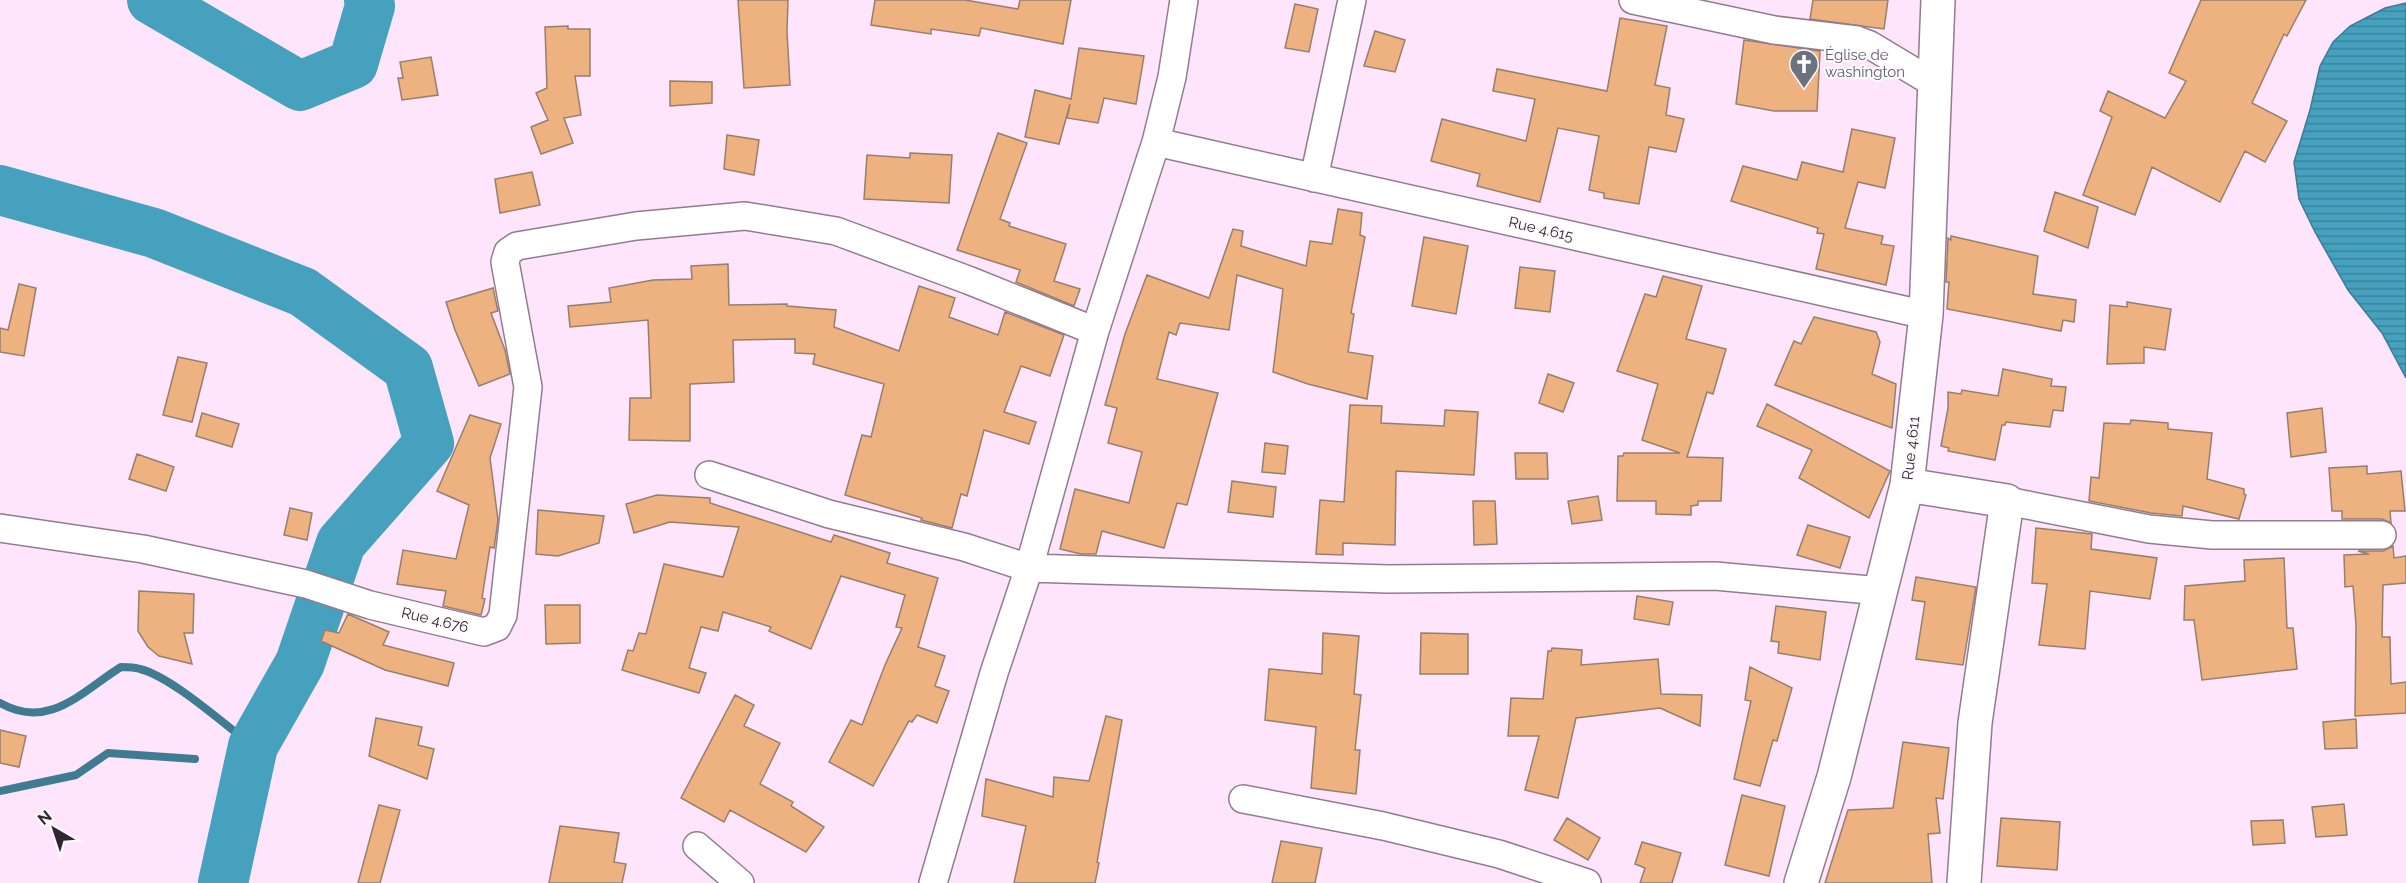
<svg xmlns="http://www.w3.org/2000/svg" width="2406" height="883" font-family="Raleway,sans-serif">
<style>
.water{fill:url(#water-rules);stroke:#3f7c93;stroke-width:1.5}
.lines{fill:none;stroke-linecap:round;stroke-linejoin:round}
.stream{stroke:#3f7c93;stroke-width:8}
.river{stroke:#45a1be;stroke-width:50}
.building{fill:#eeb180;stroke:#977f6c;stroke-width:1.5}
.minor-casing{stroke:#927c90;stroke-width:30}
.tertiary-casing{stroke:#927c90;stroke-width:36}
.minor{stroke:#fff;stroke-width:27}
.tertiary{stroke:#fff;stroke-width:33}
.labels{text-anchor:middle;stroke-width:4.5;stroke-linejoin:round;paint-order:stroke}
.worship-label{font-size:15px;fill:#5b616d;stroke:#fffafe;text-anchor:start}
.street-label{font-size:15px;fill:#30262f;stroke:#fffafe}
</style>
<defs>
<pattern id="water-rules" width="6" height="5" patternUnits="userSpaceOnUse" patternTransform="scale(1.5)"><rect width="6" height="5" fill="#45a1be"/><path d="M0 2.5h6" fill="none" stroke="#3a839b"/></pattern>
</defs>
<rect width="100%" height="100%" fill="#fee5fc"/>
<path class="water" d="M 2406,3 L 2406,378 L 2382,333 L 2348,290 L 2315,232 L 2299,199 L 2294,162 L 2310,110 L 2320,66 L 2333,42 L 2350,26 L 2385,8 Z"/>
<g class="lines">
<path class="stream" d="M 0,703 C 49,731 82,691 121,667 C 127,667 134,667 140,669 C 172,677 225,725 253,746
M 0,791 L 76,775 L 108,753 L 195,759"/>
<path class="river" d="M 152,0 L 300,86 L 353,64 L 370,6 L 369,0
M 0,190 L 154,233 L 303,292 L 408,368 L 429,443 L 341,543 L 300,663 L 253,746 L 223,883"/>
</g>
<path class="building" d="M 738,0 L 788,0 L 787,32 L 790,85 L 744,88 Z
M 875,0 L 965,0 L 1018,9 L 1020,0 L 1071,0 L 1063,44 L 981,28 L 979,36 L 931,29 L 931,34 L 871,25 Z
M 1813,0 L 1888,0 L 1884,29 L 1810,19 Z
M 2201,0 L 2306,0 L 2287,36 L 2284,34 L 2252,103 L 2287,121 L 2265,162 L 2245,151 L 2220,202 L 2152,167 L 2135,215 L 2083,195 L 2112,117 L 2100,111 L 2108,91 L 2165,118 L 2186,81 L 2169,73 Z
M 1295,4 L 1318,9 L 1309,52 L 1285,48 Z
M 1620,18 L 1667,26 L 1655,85 L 1670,88 L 1666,115 L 1684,119 L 1676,152 L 1649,147 L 1639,204 L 1604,198 L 1604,193 L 1589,190 L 1599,136 L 1558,128 L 1540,202 L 1477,186 L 1480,174 L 1431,161 L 1442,119 L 1526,141 L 1535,99 L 1493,91 L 1497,69 L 1607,91 Z
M 568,26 L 568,29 L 590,29 L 590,76 L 575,76 L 581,115 L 564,118 L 573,143 L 541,154 L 531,127 L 548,120 L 536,93 L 547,88 L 545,27 Z
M 1375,31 L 1405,40 L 1395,72 L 1364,66 Z
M 1744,40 L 1820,51 L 1817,111 L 1774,111 L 1736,104 Z
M 1079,48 L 1144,56 L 1136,104 L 1104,98 L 1098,123 L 1067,118 L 1070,104 L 1059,144 L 1025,137 L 1035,90 L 1071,99 Z
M 431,57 L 438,95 L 402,100 L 398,78 L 403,78 L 400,62 Z
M 670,81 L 712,82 L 712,103 L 670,106 Z
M 1852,129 L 1895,138 L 1885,188 L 1858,182 L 1845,228 L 1883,236 L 1881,244 L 1894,246 L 1886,285 L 1816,269 L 1824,234 L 1817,233 L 1818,228 L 1731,201 L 1743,166 L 1797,180 L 1802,162 L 1843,172 Z
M 998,133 L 1027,143 L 1000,219 L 1010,223 L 1009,226 L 1066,244 L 1054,281 L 1080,289 L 1074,306 L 1016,282 L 1020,270 L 957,250 Z
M 727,135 L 759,140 L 754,175 L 724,169 Z
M 910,153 L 952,155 L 949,203 L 864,199 L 867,155 L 910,158 Z
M 532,172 L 540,205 L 500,213 L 495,179 Z
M 2055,192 L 2098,207 L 2088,248 L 2044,231 Z
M 1338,209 L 1362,213 L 1360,235 L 1365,237 L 1351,313 L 1354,314 L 1348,352 L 1373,356 L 1367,399 L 1308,384 L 1273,372 L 1283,289 L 1237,275 L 1229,330 L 1180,323 L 1176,335 L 1169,332 L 1157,379 L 1218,393 L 1187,505 L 1177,503 L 1164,548 L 1102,531 L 1096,554 L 1081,554 L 1060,549 L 1075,489 L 1129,503 L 1142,452 L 1108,443 L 1117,408 L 1105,405 L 1125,334 L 1147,275 L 1209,298 L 1233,229 L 1243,231 L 1241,246 L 1306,266 L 1310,241 L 1332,244 Z
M 1951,236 L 2038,256 L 2033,294 L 2076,300 L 2074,322 L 2063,320 L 2061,331 L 1947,309 L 1949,282 L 1946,282 L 1948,238 L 1951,240 Z
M 1424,237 L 1468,246 L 1456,314 L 1412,306 Z
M 728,264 L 729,305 L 787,304 L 787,306 L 836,310 L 834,327 L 899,351 L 919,286 L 955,298 L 949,317 L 998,335 L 1005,312 L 1064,335 L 1050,376 L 1021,366 L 1004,412 L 1036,422 L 1029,444 L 984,430 L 967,496 L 961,494 L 952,528 L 921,520 L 922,518 L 845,495 L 862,435 L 871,437 L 884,384 L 813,364 L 815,354 L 795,353 L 795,339 L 733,340 L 734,382 L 690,384 L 690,441 L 629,440 L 630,398 L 651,398 L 648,320 L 570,327 L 568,306 L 611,302 L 609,288 L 653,280 L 692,279 L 691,266 Z
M 1520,267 L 1555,271 L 1550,312 L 1515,308 Z
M 1663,276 L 1702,286 L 1686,339 L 1726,349 L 1713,394 L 1707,392 L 1687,457 L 1723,458 L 1721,501 L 1698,501 L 1698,505 L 1691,506 L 1691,515 L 1656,514 L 1656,501 L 1617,501 L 1618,456 L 1623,456 L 1624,453 L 1680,453 L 1642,440 L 1658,384 L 1617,371 L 1645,294 L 1656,297 Z
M 19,284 L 36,288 L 24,356 L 0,352 L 0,328 L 8,330 Z
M 493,288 L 498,311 L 491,313 L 505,350 L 510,374 L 479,386 L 455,330 L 446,302 Z
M 2127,302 L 2171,309 L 2165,350 L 2144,347 L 2144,363 L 2107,364 L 2110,305 L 2127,307 Z
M 1814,317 L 1876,332 L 1880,342 L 1872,374 L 1896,384 L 1892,428 L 1775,385 L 1794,341 L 1801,344 Z
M 178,357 L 207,363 L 192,422 L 163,415 Z
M 2003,369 L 2052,379 L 2051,386 L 2066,387 L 2063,411 L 2053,410 L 2050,427 L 2006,422 L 2005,425 L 2002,425 L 1995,460 L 1948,451 L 1949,448 L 1941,446 L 1948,408 L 1948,392 L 1961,394 L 1962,390 L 1998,396 Z
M 1548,374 L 1574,383 L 1563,412 L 1539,403 Z
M 1767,404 L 1890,471 L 1869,518 L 1799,478 L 1812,450 L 1757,426 Z
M 1350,405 L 1382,406 L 1381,423 L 1444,426 L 1445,410 L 1478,412 L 1474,475 L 1396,471 L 1395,545 L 1343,543 L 1343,555 L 1316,554 L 1320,500 L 1344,502 Z
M 2322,408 L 2326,452 L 2291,457 L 2287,413 Z
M 202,413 L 239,424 L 232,447 L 196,436 Z
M 470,415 L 501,424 L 490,458 L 498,520 L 494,548 L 490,547 L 482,598 L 485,599 L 481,615 L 443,606 L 446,591 L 397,584 L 403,550 L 456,559 L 469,505 L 437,491 Z
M 2131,420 L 2168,423 L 2168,429 L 2212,433 L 2207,479 L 2244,489 L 2244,494 L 2246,495 L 2239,519 L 2183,506 L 2182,516 L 2151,513 L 2089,501 L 2091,477 L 2099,478 L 2104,423 L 2130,424 Z
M 1265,443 L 1288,446 L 1285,474 L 1262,472 Z
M 1515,453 L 1547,453 L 1548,479 L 1516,479 Z
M 137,454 L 174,467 L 166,491 L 129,479 Z
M 2367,466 L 2367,474 L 2401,471 L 2405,511 L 2390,511 L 2391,523 L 2382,519 L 2342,519 L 2342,511 L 2332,511 L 2329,468 Z
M 1232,481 L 1276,487 L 1273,517 L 1228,512 Z
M 657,495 L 710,498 L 710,503 L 831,542 L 834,535 L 890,553 L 887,563 L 938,578 L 918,647 L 945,656 L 935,686 L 949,691 L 937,723 L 917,715 L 912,722 L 909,721 L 873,786 L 829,762 L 851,720 L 862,725 L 885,665 L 902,628 L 896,627 L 905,595 L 841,576 L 811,649 L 769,631 L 771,627 L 723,612 L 718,631 L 701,627 L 689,668 L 706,673 L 699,693 L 622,670 L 628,650 L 633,651 L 639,633 L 646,634 L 664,564 L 723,577 L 739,527 L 670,522 L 634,533 L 626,504 Z
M 1598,496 L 1602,520 L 1572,524 L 1568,501 Z
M 1473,501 L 1495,501 L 1497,544 L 1474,545 Z
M 290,508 L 312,513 L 307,540 L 284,535 Z
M 538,510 L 604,516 L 599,543 L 558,556 L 536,554 Z
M 1808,525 L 1850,537 L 1840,568 L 1797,555 Z
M 2036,528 L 2092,534 L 2091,549 L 2157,558 L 2150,599 L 2090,591 L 2085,649 L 2039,645 L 2047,584 L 2032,583 Z
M 2393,546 L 2394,558 L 2406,556 L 2406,583 L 2383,585 L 2382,637 L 2390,637 L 2391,684 L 2406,682 L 2406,713 L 2355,716 L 2356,625 L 2353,586 L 2345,587 L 2344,555 L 2369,554 L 2358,551 L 2383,551 Z
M 2284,558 L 2287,628 L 2293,628 L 2297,669 L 2202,680 L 2194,620 L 2184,620 L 2185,586 L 2245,581 L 2244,560 Z
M 1916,577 L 1976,587 L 1963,665 L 1916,659 L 1925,602 L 1912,600 Z
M 139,591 L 194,594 L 193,633 L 184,633 L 192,664 L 159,656 L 148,647 L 138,631 Z
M 1637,596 L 1673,602 L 1669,625 L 1634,619 Z
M 545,605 L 580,605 L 580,643 L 546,644 Z
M 1776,606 L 1826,612 L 1820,660 L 1778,653 L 1779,642 L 1771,641 Z
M 348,614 L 389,632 L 383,645 L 454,663 L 448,686 L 385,670 L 321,641 L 325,630 L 339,633 Z
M 1323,633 L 1359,636 L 1354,694 L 1361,695 L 1355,750 L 1360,750 L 1356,794 L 1311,788 L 1316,727 L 1265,720 L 1269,669 L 1322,674 Z
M 1421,633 L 1468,634 L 1468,674 L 1420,674 Z
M 1552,648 L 1582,650 L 1581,665 L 1658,659 L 1661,694 L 1702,695 L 1700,726 L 1660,708 L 1576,718 L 1558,798 L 1525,790 L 1539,736 L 1508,736 L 1511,698 L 1543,699 L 1548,651 L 1551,651 Z
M 1750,667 L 1792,688 L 1777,741 L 1773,740 L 1760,786 L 1734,779 L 1751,701 L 1745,700 Z
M 735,695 L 754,705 L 744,726 L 780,743 L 760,784 L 793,802 L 791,806 L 824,827 L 806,852 L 730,810 L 724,822 L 681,798 Z
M 1106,716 L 1122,720 L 1097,862 L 1099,863 L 1095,883 L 1014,883 L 1026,826 L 982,816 L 986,779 L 1053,797 L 1054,777 L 1089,781 Z
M 376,718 L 422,727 L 418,745 L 434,749 L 427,779 L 369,756 Z
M 2356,719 L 2357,748 L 2325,749 L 2323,722 Z
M 0,730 L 26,736 L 19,767 L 0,763 Z
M 1903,742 L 1949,748 L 1943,799 L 1936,798 L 1940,833 L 1928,834 L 1932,883 L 1825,883 L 1848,810 L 1893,808 Z
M 1742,795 L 1785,806 L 1769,876 L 1725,865 Z
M 2344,804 L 2347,835 L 2316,837 L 2312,807 Z
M 379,805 L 400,810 L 380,883 L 358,883 Z
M 1567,818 L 1600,838 L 1588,860 L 1554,840 Z
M 2001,818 L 2060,822 L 2057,870 L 1997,866 Z
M 2283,820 L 2285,843 L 2253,845 L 2251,821 Z
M 560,826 L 619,833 L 614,862 L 626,864 L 622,883 L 549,883 Z
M 1281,841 L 1322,848 L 1315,883 L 1272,883 Z
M 1642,842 L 1681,853 L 1672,883 L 1640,883 L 1645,868 L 1635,864 Z"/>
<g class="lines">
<g class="minor-casing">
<path id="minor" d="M 1633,0 L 1774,30 L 1857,40 L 1870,45 L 1935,84
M 1156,142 L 1926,315
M 1314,178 L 1352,0
M 709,475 L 829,514 L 964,547 L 1029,568 L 1388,579 L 1715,576 L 1881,591
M 2007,501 L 2149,529 L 2212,535 L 2382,535
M 0,528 L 143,549 L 306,584 L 370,605 L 484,632 L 497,627 L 503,615 L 528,387 L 505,262 L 508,252 L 517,246 L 636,226 L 745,216 L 836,231 L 968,280 L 1095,331
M 1243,799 L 1383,826 L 1499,854 L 1587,883
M 697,846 L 740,883
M 933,883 L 994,673 L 1029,568 L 1095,331 L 1156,142 L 1172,77 L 1184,0"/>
</g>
<g class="tertiary-casing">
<path id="tertiary" d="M 1907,485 L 2007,501 L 1975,723 L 1964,883
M 1801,883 L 1834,777 L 1907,485 L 1926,315 L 1938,0"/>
</g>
<use href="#minor" class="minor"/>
<use href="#tertiary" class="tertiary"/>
</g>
<defs>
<g id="church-pin" transform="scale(1.5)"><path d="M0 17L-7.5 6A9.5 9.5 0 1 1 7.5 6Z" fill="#6b7280" stroke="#fffafe"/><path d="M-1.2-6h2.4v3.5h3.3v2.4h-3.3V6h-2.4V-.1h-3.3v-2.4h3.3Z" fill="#fff"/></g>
</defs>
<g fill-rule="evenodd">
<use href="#church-pin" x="1804" y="64"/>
</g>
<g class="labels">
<g class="worship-label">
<text x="1825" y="60">Église de<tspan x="1825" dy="17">washington</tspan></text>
</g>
<g class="street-label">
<text transform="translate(1541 229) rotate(13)" y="5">Rue 4.615</text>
<text transform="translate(1911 448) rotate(-84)" y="5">Rue 4.611</text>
<text transform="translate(435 620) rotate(13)" y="5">Rue 4.676</text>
</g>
</g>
<g transform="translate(54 829) rotate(321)" stroke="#fffafe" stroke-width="4.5" paint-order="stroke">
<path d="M0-4.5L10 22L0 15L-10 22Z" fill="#30262f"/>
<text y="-9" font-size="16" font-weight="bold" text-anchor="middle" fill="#30262f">N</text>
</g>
</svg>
